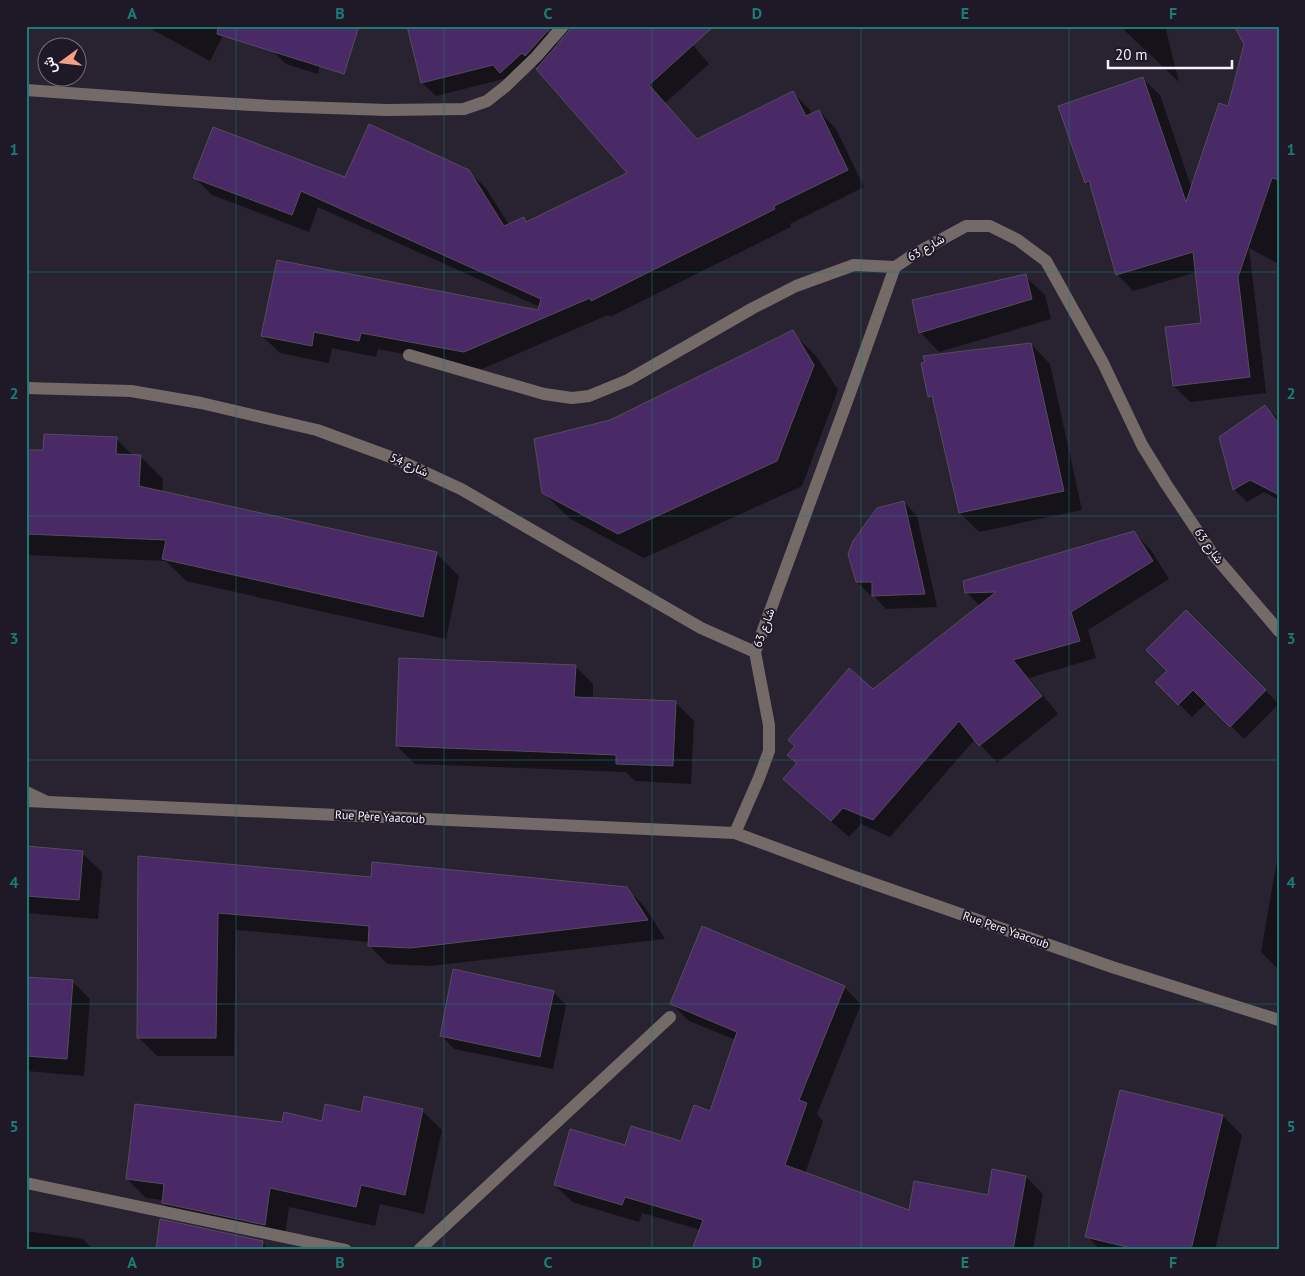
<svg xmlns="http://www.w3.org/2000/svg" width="1305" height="1276" font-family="'PT Sans',Vazirmatn,sans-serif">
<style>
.shadow{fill:#0007}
.building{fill:#492966;stroke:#554d5e}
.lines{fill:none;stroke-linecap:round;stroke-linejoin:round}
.minor{stroke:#746b69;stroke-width:12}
.tertiary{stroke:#746b69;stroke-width:12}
.grid{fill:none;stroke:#1b7c75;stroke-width:1;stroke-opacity:0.55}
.labels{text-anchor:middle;stroke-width:4;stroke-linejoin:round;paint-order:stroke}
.street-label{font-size:12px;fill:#f6f1fb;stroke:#1f1927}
.neatline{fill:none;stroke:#1b7c75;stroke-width:2}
.grid-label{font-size:16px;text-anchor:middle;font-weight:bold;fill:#1b7c75}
</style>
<rect width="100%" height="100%" fill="#292231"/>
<path class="shadow" d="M 146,26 L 228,26 L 210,61 Z
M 542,26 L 560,47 L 677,26 L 709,64 L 665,103 L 698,140 L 792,92 L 810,110 L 812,115 L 819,111 L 836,129 L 864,187 L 790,224 L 791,227 L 610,317 L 608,315 L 482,369 L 378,349 L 376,357 L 332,348 L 329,363 L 280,353 L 262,336 L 539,312 L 540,307 L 318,207 L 309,232 L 212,195 L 195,178 L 346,179 L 468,171 L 486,188 L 509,225 L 524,219 L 528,223 L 629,173 L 535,65 L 507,78 L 436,96 L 422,83 Z
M 1120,26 L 1165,26 L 1179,82 Z
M 1279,26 L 1279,264 L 1249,248 L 1266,393 L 1190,402 L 1174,386 L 1203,324 L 1197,272 L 1133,291 L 1117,274 L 1092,188 L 1086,182 L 1143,79 L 1160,95 L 1192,189 L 1229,107 Z
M 324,33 L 318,74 L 286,64 L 273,51 Z
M 1025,276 L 1045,295 L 1051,319 L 939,352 L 920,332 Z
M 792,332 L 817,357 L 838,390 L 802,486 L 644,558 L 569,518 L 544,493 L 610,421 Z
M 1031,344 L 1050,364 L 1082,510 L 979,532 L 960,513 L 934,401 L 929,396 Z
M 1265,406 L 1279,420 L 1279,500 L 1264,492 L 1247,502 L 1234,489 L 1221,437 Z
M 116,438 L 133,456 L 140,456 L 163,479 L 162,492 L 436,553 L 459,576 L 446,639 L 186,581 L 166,561 L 26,555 L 26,451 L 44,452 Z
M 904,502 L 917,516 L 937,607 L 886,609 L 873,595 L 870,595 L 857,582 Z
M 1133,532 L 1151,550 L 1169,579 L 1088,630 L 1096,658 L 1029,678 L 1058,714 L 997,763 L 975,739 L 890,837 L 861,824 L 849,837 L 802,796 L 785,779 L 798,764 L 789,755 L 873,691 L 980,606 L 966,592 Z
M 1186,612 L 1279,704 L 1244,739 L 1207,702 L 1192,717 L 1157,682 L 1169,671 Z
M 575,666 L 593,684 L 593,699 L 675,702 L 694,721 L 691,784 L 635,781 L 626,772 L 415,764 L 397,746 Z
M 26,848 L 82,853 L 102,872 L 98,919 L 26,913 Z
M 1279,849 L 1279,970 L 1261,952 Z
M 139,858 L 373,878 L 626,888 L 645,907 L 665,939 L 430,966 L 387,964 L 369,945 L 369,942 L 236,930 L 234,1056 L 157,1056 L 138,1037 Z
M 26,978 L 73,982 L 90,999 L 84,1076 L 26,1071 Z
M 844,987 L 861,1004 L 817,1114 L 823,1121 L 805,1174 L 910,1211 L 989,1196 L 1026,1177 L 1043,1194 L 1033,1250 L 693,1250 L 701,1230 L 642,1213 L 639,1222 L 572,1202 L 555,1185 L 626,1146 L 682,1142 L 711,1112 L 736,1040 L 689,1021 L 671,1003 Z
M 553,992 L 566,1005 L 553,1069 L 454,1049 L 441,1035 Z
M 422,1111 L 442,1130 L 424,1214 L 380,1204 L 375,1226 L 289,1207 L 284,1243 L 183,1222 L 163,1203 L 163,1200 L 146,1198 L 127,1179 L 283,1123 L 323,1122 L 362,1113 Z
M 1223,1116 L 1242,1135 L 1215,1250 L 1100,1250 L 1087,1236 Z
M 26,1231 L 83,1239 L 93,1250 L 26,1250 Z
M 262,1242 L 270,1250 L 157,1250 Z"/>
<path class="building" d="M 218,26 L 359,26 L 344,74 L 217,34 Z
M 407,26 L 552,26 L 525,56 L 522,53 L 500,73 L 493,65 L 421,83 Z
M 571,26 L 714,26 L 649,85 L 697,139 L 793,91 L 806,116 L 819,110 L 848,170 L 774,206 L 775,209 L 591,301 L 590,298 L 464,352 L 361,333 L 359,341 L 314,332 L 312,346 L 261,336 L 277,260 L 538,310 L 541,299 L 301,191 L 292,215 L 193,178 L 213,127 L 345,177 L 369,124 L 469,170 L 504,226 L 524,217 L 526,222 L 627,173 L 536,69 L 569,31 Z
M 1234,26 L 1279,26 L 1279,180 L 1272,178 L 1238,277 L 1250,377 L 1173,386 L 1165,327 L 1201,323 L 1193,252 L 1116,275 L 1089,181 L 1085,183 L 1058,106 L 1143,77 L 1186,202 L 1219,103 L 1228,106 L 1244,44 Z
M 1026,274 L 1032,299 L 919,333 L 912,300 Z
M 793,330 L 814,365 L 777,461 L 618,534 L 542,493 L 534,439 L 610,420 Z
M 1031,343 L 1064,491 L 959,513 L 932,396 L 928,397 L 921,363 L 925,362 L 923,356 Z
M 1265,405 L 1279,424 L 1279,495 L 1250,480 L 1233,490 L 1219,437 Z
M 44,434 L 117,437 L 116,454 L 141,455 L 139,486 L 437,552 L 423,617 L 162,559 L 166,540 L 26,534 L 26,450 L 43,450 Z
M 904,501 L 925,594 L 872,596 L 872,582 L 856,582 L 848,554 L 853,541 L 877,508 Z
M 1134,531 L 1153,561 L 1071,612 L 1080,641 L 1013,660 L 1042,696 L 979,746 L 959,721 L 873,820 L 843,808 L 831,821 L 783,779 L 797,763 L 787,755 L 795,746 L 788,740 L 849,668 L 873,689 L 996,592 L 965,593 L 963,581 Z
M 1186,610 L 1266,690 L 1230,727 L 1193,690 L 1178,705 L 1155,682 L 1167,671 L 1146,650 Z
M 399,658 L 576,665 L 574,697 L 676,701 L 673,766 L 616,764 L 616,755 L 396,746 Z
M 26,846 L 83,851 L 79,900 L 26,896 Z
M 138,856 L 371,877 L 372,862 L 627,887 L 648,920 L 411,948 L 368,946 L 369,926 L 218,913 L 216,1038 L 137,1038 Z
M 702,926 L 845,986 L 799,1100 L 807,1103 L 785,1165 L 909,1210 L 914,1181 L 988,1195 L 992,1169 L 1026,1176 L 1013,1250 L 692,1250 L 703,1220 L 625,1197 L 622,1205 L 554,1185 L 570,1129 L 625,1145 L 631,1126 L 681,1141 L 694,1105 L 710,1111 L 737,1032 L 670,1004 Z
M 453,969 L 554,991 L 540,1057 L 440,1036 Z
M 26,977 L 73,980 L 67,1059 L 26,1056 Z
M 1120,1090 L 1223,1115 L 1191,1250 L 1140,1250 L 1085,1237 Z
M 364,1096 L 423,1109 L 405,1195 L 361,1185 L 356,1207 L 270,1188 L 265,1225 L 162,1203 L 164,1184 L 126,1179 L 135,1104 L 282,1122 L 284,1112 L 322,1121 L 325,1104 L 361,1112 Z
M 160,1219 L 263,1241 L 262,1250 L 156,1250 Z"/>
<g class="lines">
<path class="minor" d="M 26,90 L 167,100 L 271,106 L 387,110 L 464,109 L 487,101 L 506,86 L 536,57 L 563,26
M 409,355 L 544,394 L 572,398 L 589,396 L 628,380 L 753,308 L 796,286 L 854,265 L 895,267
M 26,388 L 131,391 L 201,403 L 317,430 L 396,459 L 461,489 L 701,628 L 755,652
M 26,792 L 47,802
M 735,833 L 759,778 L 769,751 L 769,725 L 755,652 L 850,393 L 895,267 L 913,255 L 966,226 L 990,226 L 1018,240 L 1046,261 L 1103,363 L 1142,445 L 1166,484 L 1212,553 L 1279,631
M 26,1183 L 346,1250
M 419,1250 L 670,1017"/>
<path class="tertiary" d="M 26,801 L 735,833 L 846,874 L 1112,967 L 1279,1020"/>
</g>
<path class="grid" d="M 236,26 L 236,1250M 444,26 L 444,1250M 652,26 L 652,1250M 861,26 L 861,1250M 1069,26 L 1069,1250M 26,272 L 1279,272M 26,516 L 1279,516M 26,760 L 1279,760M 26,1004 L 1279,1004"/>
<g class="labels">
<g class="street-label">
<text transform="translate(926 248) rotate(-30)" y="4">شارع 63</text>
<text transform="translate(409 465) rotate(24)" y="4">شارع 54</text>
<text transform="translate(1209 546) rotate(54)" y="4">شارع 63</text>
<text transform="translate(764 628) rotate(-70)" y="4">شارع 63</text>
<text transform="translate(380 817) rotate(3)" y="4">Rue Père Yaacoub</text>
<text transform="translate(1006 930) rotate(19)" y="4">Rue Pere Yaacoub</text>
</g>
</g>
<rect width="1305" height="1276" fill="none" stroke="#1f1927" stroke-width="55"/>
<g transform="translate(62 62) rotate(255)"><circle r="24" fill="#1f1927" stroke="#756f7c"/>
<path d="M0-4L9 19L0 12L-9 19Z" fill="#f49e86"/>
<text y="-8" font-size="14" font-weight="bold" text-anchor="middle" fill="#f6f1fb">ش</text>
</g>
<path d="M1108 60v8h124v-8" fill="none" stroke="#f6f1fb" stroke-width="2.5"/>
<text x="1115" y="60" font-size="15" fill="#f6f1fb" stroke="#1f1927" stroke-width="4" paint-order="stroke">20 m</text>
<rect x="28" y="28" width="1250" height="1220" class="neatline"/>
<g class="grid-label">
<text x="132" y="19">A</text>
<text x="340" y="19">B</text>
<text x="548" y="19">C</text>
<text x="757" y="19">D</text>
<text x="965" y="19">E</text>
<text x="1173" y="19">F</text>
<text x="14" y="155">1</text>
<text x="1291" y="155">1</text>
<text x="14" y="399">2</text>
<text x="1291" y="399">2</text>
<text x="14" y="644">3</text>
<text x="1291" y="644">3</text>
<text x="14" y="888">4</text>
<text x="1291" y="888">4</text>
<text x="14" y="1132">5</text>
<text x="1291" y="1132">5</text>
<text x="132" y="1268">A</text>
<text x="340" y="1268">B</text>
<text x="548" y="1268">C</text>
<text x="757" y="1268">D</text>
<text x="965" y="1268">E</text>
<text x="1173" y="1268">F</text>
</g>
</svg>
